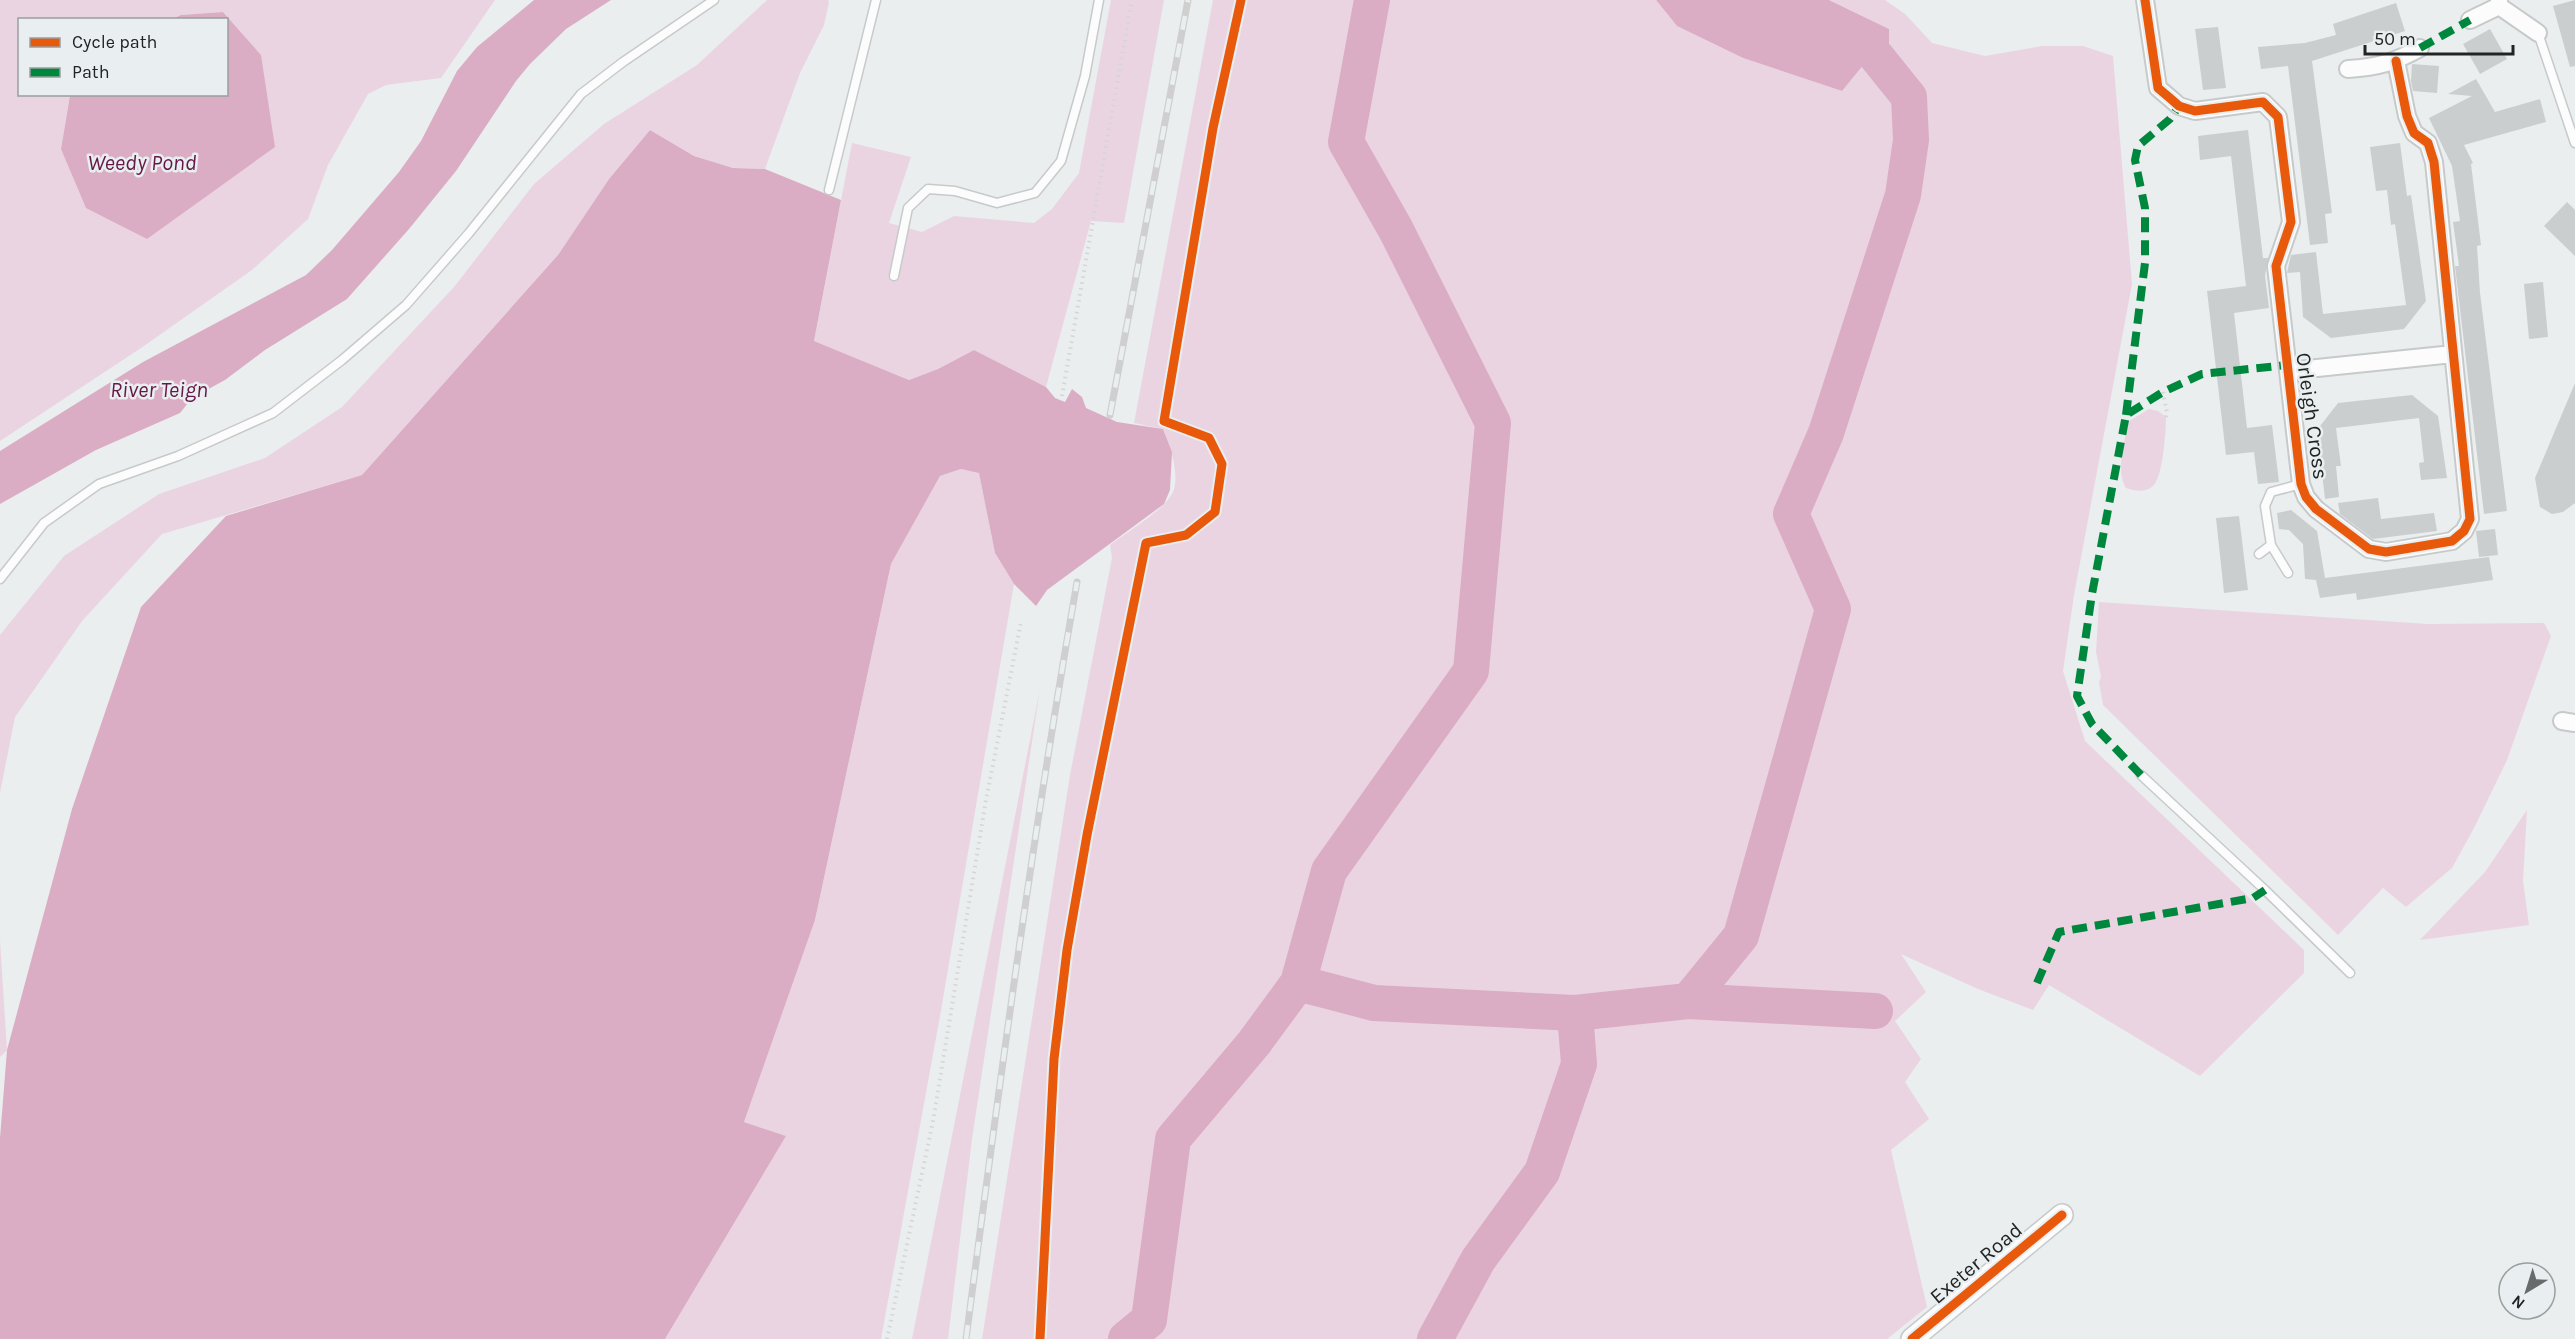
<svg xmlns="http://www.w3.org/2000/svg" width="2575" height="1339" font-family="Karla,sans-serif">
<style>
.green{fill:#ebd4e1;fill-rule:evenodd}
.water{fill:#daadc5}
.lines{fill:none;stroke-linecap:round;stroke-linejoin:round}
.river{stroke:#daadc5;stroke-width:36}
.building{fill:#cbcece}
.service-casing{stroke:#c7caca;stroke-width:11}
.minor-casing{stroke:#c7caca;stroke-width:20}
.tertiary-casing{stroke:#c7caca;stroke-width:24}
.path{stroke:#d5d5d6;stroke-width:4;stroke-dasharray:1.5 4.5;stroke-linecap:butt}
.service{stroke:#fcfcfd;stroke-width:8}
.minor{stroke:#fcfcfd;stroke-width:16}
.tertiary{stroke:#fcfcfd;stroke-width:21}
.rail-casing{stroke:#cfcfd0;stroke-width:7}
.rail{stroke:#e9eff0;stroke-width:4.5;stroke-dasharray:14;stroke-linecap:butt}
.quiet{stroke:#00873e;stroke-width:8;stroke-dasharray:15 8;stroke-linecap:butt}
.cycleway-casing{stroke:#e9eff0;stroke-width:13}
.cycleway{stroke:#e8590c;stroke-width:9}
.labels{text-anchor:middle;stroke-width:5;stroke-linejoin:round;paint-order:stroke}
.street-label{font-size:21px;fill:#222424;stroke:#e9eff0}
.water-label{font-size:22px;font-style:italic;fill:#651847;stroke:#e9eff0}
</style>
<rect width="100%" height="100%" fill="#eaeeef"/>
<path class="green" d="M 0,0 L 495,0 L 441,78 L 386,85 L 368,94 L 328,165 L 308,219 L 252,270 L 141,348 L 0,441 ZM 223,12 L 261,55 L 147,239 L 61,149 L 70,94 L 20,94 L 20,20 L 173,20 L 182,15 Z
M 767,0 L 828,0 L 829,2 L 824,25 L 800,73 L 765,169 L 733,168 L 694,156 L 650,130 L 609,179 L 558,255 L 362,475 L 162,534 L 82,621 L 15,717 L 0,793 L 0,635 L 64,556 L 159,494 L 265,458 L 342,407 L 454,287 L 534,184 L 604,124 L 697,65 Z
M 1111,0 L 1164,0 L 1124,223 L 1091,221 L 1046,387 L 974,350 L 938,369 L 909,380 L 814,341 L 852,143 L 911,157 L 889,223 L 922,232 L 954,216 L 1034,223 L 1052,209 L 1079,173 Z
M 1213,0 L 1656,0 L 1677,26 L 1743,58 L 1842,91 L 1865,63 L 1889,47 L 1889,29 L 1829,0 L 1885,0 L 1905,14 L 1932,43 L 1985,56 L 2042,46 L 2083,46 L 2113,56 L 2132,284 L 2074,595 L 2063,671 L 2085,741 L 2304,950 L 2304,973 L 2200,1076 L 2049,985 L 2033,1010 L 1978,989 L 1901,954 L 1926,992 L 1895,1021 L 1921,1059 L 1905,1082 L 1929,1119 L 1891,1150 L 1927,1307 L 1887,1339 L 982,1339 L 1070,775 L 1112,558 L 1110,545 C 1125,533 1169,508 1174,489 C 1179,472 1170,445 1163,429 L 1134,423 Z
M 2149,409 L 2158,411 L 2166,417 C 2166,431 2163,477 2153,486 C 2145,493 2135,491 2126,488 C 2115,471 2125,440 2129,421 Z
M 961,469 L 979,472 L 995,553 L 1014,584 L 940,1016 L 881,1339 L 665,1339 L 786,1136 L 744,1122 L 815,920 L 891,564 L 940,476 Z
M 2099,602 L 2428,624 L 2544,623 L 2551,636 L 2507,760 L 2474,828 L 2452,868 L 2406,907 L 2383,888 L 2338,935 L 2103,705 L 2099,682 L 2101,677 L 2096,652 Z
M 1040,689 L 972,1139 L 948,1339 L 912,1339 Z
M 2527,810 L 2523,881 L 2529,925 L 2420,940 L 2485,872 Z
M 0,940 L 7,1050 L 0,1057 Z"/>
<path class="water" d="M 534,0 L 611,0 L 566,29 L 530,64 L 516,81 L 456,171 L 409,229 L 347,299 L 265,350 L 225,380 L 192,398 L 180,413 L 96,450 L 0,504 L 0,451 L 143,362 L 306,275 L 332,250 L 399,172 L 421,141 L 457,71 L 477,47 Z
M 1656,0 L 1829,0 L 1889,29 L 1889,47 L 1865,63 L 1842,91 L 1743,58 L 1677,26 Z
M 223,12 L 261,55 L 275,147 L 147,239 L 86,208 L 61,149 L 70,95 L 226,94 L 226,20 L 173,19 L 181,15 Z
M 650,130 L 694,156 L 733,168 L 765,169 L 841,200 L 814,341 L 909,380 L 938,369 L 974,350 L 1046,387 L 1055,398 L 1065,402 L 1072,389 L 1082,397 L 1086,408 L 1117,422 L 1163,429 L 1172,452 L 1170,490 L 1164,504 L 1047,590 L 1036,606 L 1014,584 L 995,553 L 979,473 L 961,469 L 940,476 L 891,564 L 815,920 L 744,1122 L 786,1136 L 665,1339 L 0,1339 L 0,1138 L 7,1050 L 72,809 L 141,607 L 226,516 L 362,475 L 558,255 L 609,179 Z"/>
<g class="lines">
<path class="river" d="M 1298,983 L 1374,1003 L 1575,1013 L 1579,1064 L 1542,1172 L 1478,1260 L 1435,1339
M 1688,1001 L 1875,1011
M 1575,1013 L 1688,1001 L 1741,936 L 1833,609 L 1791,514 L 1826,433 L 1903,195 L 1911,140 L 1909,97 L 1876,56
M 1126,1339 L 1149,1320 L 1173,1139 L 1254,1043 L 1298,983 L 1329,871 L 1471,671 L 1493,423 L 1396,230 L 1346,142 L 1372,0"/>
</g>
<path class="building" d="M 2575,0 L 2575,66 L 2570,67 L 2553,6 Z
M 2396,3 L 2405,31 L 2312,61 L 2332,213 L 2325,214 L 2328,243 L 2310,245 L 2288,66 L 2261,69 L 2258,47 L 2305,43 L 2336,35 L 2333,24 Z
M 2218,27 L 2226,88 L 2203,90 L 2195,29 Z
M 2490,29 L 2507,59 L 2480,74 L 2463,44 Z
M 2412,64 L 2439,66 L 2437,93 L 2413,91 L 2411,81 Z
M 2476,79 L 2495,112 L 2540,99 L 2546,122 L 2464,145 L 2473,163 L 2471,164 L 2481,245 L 2477,246 L 2480,293 L 2507,511 L 2484,514 L 2455,266 L 2459,266 L 2453,222 L 2460,221 L 2452,166 L 2429,118 L 2472,96 L 2448,94 Z
M 2248,130 L 2263,258 L 2268,258 L 2265,276 L 2269,308 L 2234,313 L 2247,428 L 2272,425 L 2279,482 L 2258,484 L 2254,452 L 2226,455 L 2207,291 L 2246,286 L 2231,156 L 2200,160 L 2198,136 Z
M 2400,143 L 2407,196 L 2411,195 L 2426,301 L 2404,329 L 2331,338 L 2303,317 L 2300,272 L 2287,273 L 2291,255 L 2316,252 L 2323,314 L 2406,305 L 2395,224 L 2391,225 L 2387,190 L 2376,191 L 2370,147 Z
M 2567,202 L 2575,210 L 2575,256 L 2544,226 Z
M 2543,282 L 2548,337 L 2529,339 L 2524,284 Z
M 2575,383 L 2575,503 L 2563,512 L 2552,514 L 2540,507 L 2535,478 Z
M 2412,395 L 2438,416 L 2447,478 L 2421,480 L 2419,463 L 2424,462 L 2419,418 L 2336,428 L 2341,466 L 2336,466 L 2339,497 L 2325,499 L 2317,430 L 2338,403 Z
M 2378,498 L 2381,519 L 2434,513 L 2437,531 L 2373,539 L 2340,514 L 2338,503 Z
M 2291,510 L 2317,531 L 2325,578 L 2489,557 L 2493,580 L 2357,600 L 2356,593 L 2320,598 L 2316,580 L 2305,579 L 2303,544 L 2289,530 L 2279,529 L 2277,513 Z
M 2239,516 L 2248,590 L 2224,593 L 2216,518 Z
M 2495,529 L 2498,555 L 2479,557 L 2476,531 Z"/>
<g class="lines">
<g class="service-casing">
<path id="service" d="M 2538,33 L 2575,143
M 829,190 L 876,0
M 894,276 L 908,208 L 928,189 L 955,191 L 997,203 L 1035,193 L 1061,161 L 1085,76 L 1099,0
M 2259,554 L 2271,545
M 2288,573 L 2271,545 L 2265,506 L 2271,492 L 2301,484
M 0,579 L 44,523 L 99,484 L 178,456 L 273,413 L 342,360 L 406,305 L 469,233 L 581,94 L 623,62 L 714,0
M 2141,775 L 2265,890 L 2350,973"/>
</g>
<g class="minor-casing">
<path id="minor" d="M 2145,0 L 2158,88 L 2171,99 L 2179,106 L 2195,111 L 2263,102 L 2278,117 L 2291,222 L 2276,266 L 2301,484 L 2306,497 L 2316,509 L 2369,549 L 2386,552 L 2452,541 L 2464,531 L 2470,519 L 2434,162 L 2428,143 L 2414,133 L 2407,116 L 2396,61
M 2499,0 L 2499,6 L 2538,33
M 2470,20 L 2499,6
M 2348,69 C 2378,67 2393,63 2420,48
M 2288,371 L 2453,354
M 2562,721 L 2575,723"/>
</g>
<g class="tertiary-casing">
<path id="tertiary" d="M 1912,1339 L 2062,1215"/>
</g>
<path class="path" d="M 2163,392 L 2167,413 L 2166,417
M 1062,396 L 1132,0
M 887,1339 L 933,1121 L 986,800 L 1021,622"/>
<use href="#service" class="service"/>
<use href="#minor" class="minor"/>
<use href="#tertiary" class="tertiary"/>
<g class="rail-casing">
<path id="rail" d="M 1110,415 L 1188,0
M 966,1339 C 999,1086 1033,833 1077,582"/>
</g>
<use href="#rail" class="rail"/>
<path class="quiet" d="M 2420,48 L 2470,20
M 2126,415 L 2145,263 L 2145,208 L 2135,160 L 2138,146 L 2170,119 L 2179,106
M 2141,775 L 2092,724 L 2077,696 L 2092,594 L 2126,415 L 2163,392 L 2202,374 L 2287,365
M 2037,983 L 2059,932 L 2253,898 L 2265,890"/>
<g class="cycleway-casing">
<path id="cycleway" d="M 2145,0 L 2158,88 L 2171,99 L 2179,106 L 2195,111 L 2263,102 L 2278,117 L 2291,222 L 2276,266 L 2301,484 L 2306,497 L 2316,509 L 2369,549 L 2386,552 L 2452,541 L 2464,531 L 2470,519 L 2434,162 L 2428,143 L 2414,133 L 2407,116 L 2396,61
M 1040,1339 L 1054,1059 L 1067,950 L 1087,835 L 1146,543 L 1186,535 L 1215,512 L 1222,464 L 1209,438 L 1164,421 L 1213,128 L 1241,0
M 1912,1339 L 2062,1215"/>
</g>
<use href="#cycleway" class="cycleway"/>
</g>
<g class="labels">
<g class="street-label">
<text transform="translate(2312 416) rotate(82)" y="7">Orleigh Cross</text>
<text transform="translate(1976 1263) rotate(-40)" y="7">Exeter Road</text>
</g>
<g class="water-label">
<text x="142" y="170">Weedy Pond</text>
<text x="159" y="397">River Teign</text>
</g>
</g>
<rect x="18" y="18" width="210" height="78" fill="#e9eff0" stroke="#999e9e" stroke-width="1.5"/>
<rect x="30" y="38" width="30" height="9" fill="#e8590c" stroke="#999e9e" stroke-width="1.5"/>
<text x="72" y="48" font-size="18" fill="#222424">Cycle path</text>
<rect x="30" y="68" width="30" height="9" fill="#00873e" stroke="#999e9e" stroke-width="1.5"/>
<text x="72" y="78" font-size="18" fill="#222424">Path</text>
<g transform="translate(2527 1291) rotate(218)"><circle r="28" fill="#e9eff0" stroke="#999e9e" stroke-width="1.5"/>
<path d="M0-4.5L10 22L0 15L-10 22Z" fill="#686b6b"/>
<text y="-9" font-size="16" font-weight="bold" text-anchor="middle" fill="#222424">N</text>
</g>
<path d="M2365 45v9h148v-9" fill="none" stroke="#222424" stroke-width="3"/>
<text x="2374" y="45" font-size="18" fill="#222424" stroke="#e9eff0" stroke-width="4.5" paint-order="stroke">50 m</text>
</svg>
